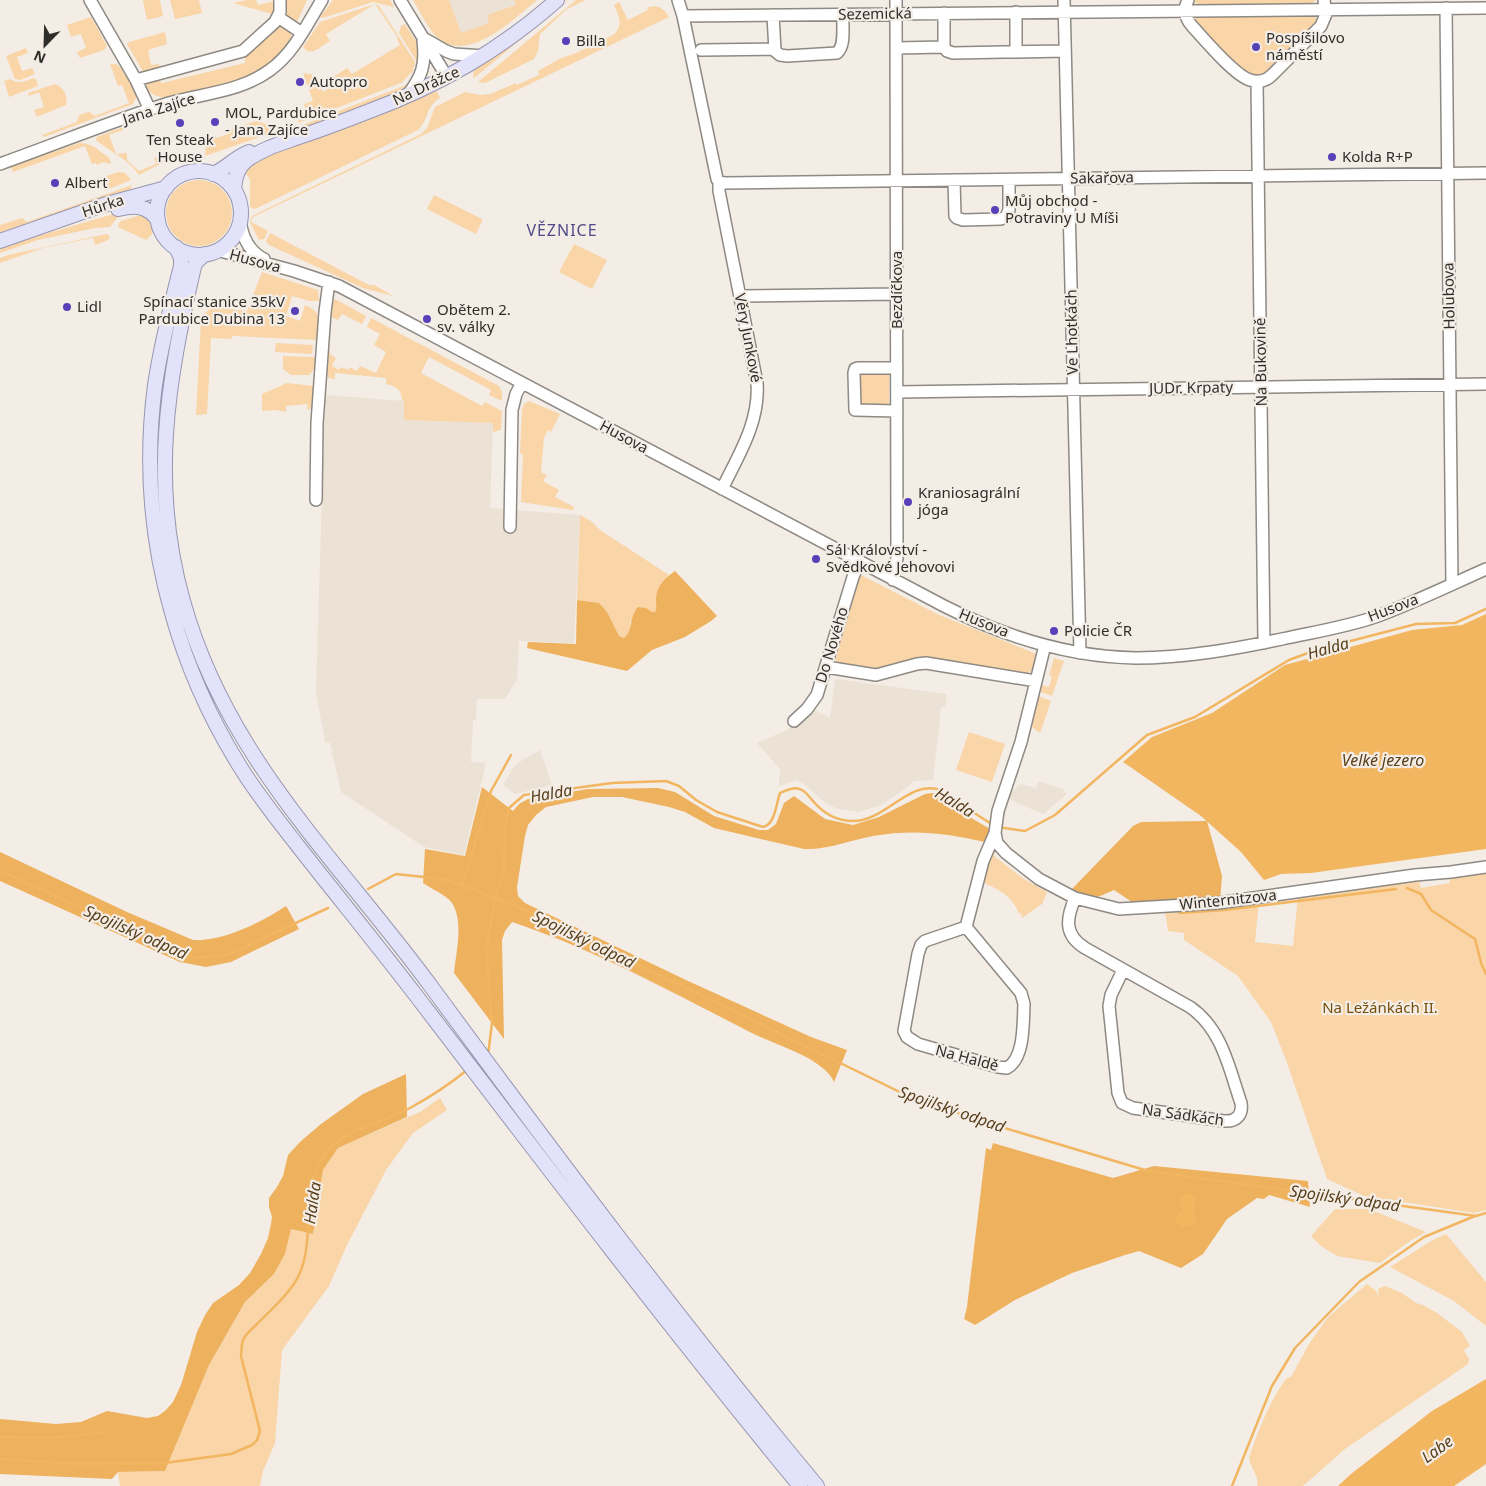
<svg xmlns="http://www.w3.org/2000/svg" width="1486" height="1486" font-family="'Noto Sans',sans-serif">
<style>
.built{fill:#ece1d5}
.green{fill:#f9d5a8}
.forest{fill:#eeb15d}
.water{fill:#f2b560}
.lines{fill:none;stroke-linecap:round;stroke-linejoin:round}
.stream{stroke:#f2b560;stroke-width:2.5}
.minor-casing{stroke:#8e8983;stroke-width:14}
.major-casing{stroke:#9796b0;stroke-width:16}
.minor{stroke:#fff;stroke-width:11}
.major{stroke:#e2e2fa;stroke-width:14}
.poi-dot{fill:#5740b8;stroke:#f3ede6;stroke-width:2}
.labels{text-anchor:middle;stroke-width:4.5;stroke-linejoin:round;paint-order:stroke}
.street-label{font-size:15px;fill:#302e2b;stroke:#f3ede6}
.poi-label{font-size:15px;fill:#302e2b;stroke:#f3ede6;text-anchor:start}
.park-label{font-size:15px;fill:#764e0c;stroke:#f3ede6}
.neighbourhood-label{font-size:16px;letter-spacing:1px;fill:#514b89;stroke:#f3ede6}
.water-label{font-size:16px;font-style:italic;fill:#583e1b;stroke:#f3ede6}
</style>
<rect width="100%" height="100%" fill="#f3ede6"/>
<path class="built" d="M 449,0 L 514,0 L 516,5 L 487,15 L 490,23 L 461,33 Z
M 325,395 L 404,401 L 404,420 L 493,423 L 490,508 L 580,515 L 574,643 L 519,641 L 517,679 L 505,699 L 477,699 L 476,720 L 473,720 L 471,762 L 485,763 L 484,772 L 464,855 L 424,847 L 341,792 L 330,743 L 325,742 L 316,692 Z
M 835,679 L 947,694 L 945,707 L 941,707 L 933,780 L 914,781 L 902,791 L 881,805 L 859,812 L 838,809 L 827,804 L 805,785 L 797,780 L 779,786 L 779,779 L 781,770 L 757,743 L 787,730 L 814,710 L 830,718 Z
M 540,750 L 552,785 L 515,794 L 503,785 L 513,768 L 521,761 Z
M 1038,781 L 1062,789 L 1067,794 L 1043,814 L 1008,799 L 1011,792 L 1021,784 L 1036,788 Z"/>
<path class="green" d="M 143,0 L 160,0 L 163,16 L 147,20 Z
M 170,0 L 199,0 L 202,13 L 175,19 Z
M 247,0 L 256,0 L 258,5 L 275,1 L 276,15 L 233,3 Z
M 286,0 L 307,0 L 297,22 L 288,19 L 285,14 Z
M 333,0 L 390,0 L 394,7 L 373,2 L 323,18 L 320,17 Z
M 413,0 L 449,0 L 461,33 L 489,23 L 487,15 L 516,5 L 514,0 L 537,0 C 514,19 468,64 438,38 C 430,32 419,10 413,0 Z
M 567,0 L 568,0 L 474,78 L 473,73 L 475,69 L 502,52 Z
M 576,0 L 586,0 L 567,9 L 540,34 L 538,51 L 534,59 L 489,81 L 484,83 L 478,82 Z
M 1194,0 L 1316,0 L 1309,5 L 1200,5 L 1196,3 Z
M 619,2 L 628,20 L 648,10 L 647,8 C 656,3 665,9 669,17 L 253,217 L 251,222 L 268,231 L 264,239 L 259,240 L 250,222 L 252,216 L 421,134 L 427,128 L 435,107 L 465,92 L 480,95 L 490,94 L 516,83 L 517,85 L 539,75 L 538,71 L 559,59 L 576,53 L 613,35 C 624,26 619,16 614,5 Z
M 375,4 L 326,34 L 330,41 C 321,46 311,58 303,47 L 320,22 L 375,4 L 379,6 L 415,62 L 413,71 L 401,83 L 298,123 L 299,117 L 307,113 L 304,104 L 313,101 L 303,73 L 311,74 L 323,92 L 329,88 L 329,80 L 347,68 L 352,74 L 400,45 L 397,39 L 398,38 Z
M 1197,15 L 1313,15 L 1318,21 L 1268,73 L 1255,76 L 1244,73 L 1194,22 Z
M 91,17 L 107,46 L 104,50 L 80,58 L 77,52 L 86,48 L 81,34 L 71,37 L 67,25 Z
M 405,24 L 420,48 L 422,63 L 417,62 L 399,33 L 401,26 Z
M 279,25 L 290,31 L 292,39 L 281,55 L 265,67 L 243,80 L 168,99 L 154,95 L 146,88 L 148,82 L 157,79 L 162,83 L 245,63 L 245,56 Z
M 165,32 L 167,44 L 148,50 L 151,65 L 159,64 L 160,70 L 144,73 L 127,44 L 129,42 Z
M 26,48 L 28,53 L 17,57 L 22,71 L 32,68 L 35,74 L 20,80 L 15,79 L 6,56 Z
M 110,64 L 116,64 L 120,67 L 136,93 L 136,98 L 133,104 L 44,137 L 42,135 L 77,122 L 79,115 L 89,112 L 95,116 L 129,103 L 122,85 L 118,86 Z
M 414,76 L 409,84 L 404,89 L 386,97 L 304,128 L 300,126 L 406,85 Z
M 33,78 L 36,79 L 38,86 L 9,97 L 4,81 L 11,79 C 18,85 25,81 33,78 Z
M 55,84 C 64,87 68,97 66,105 L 37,117 L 34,110 L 44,107 L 39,92 L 29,96 L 28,93 Z
M 437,91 L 440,98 C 425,107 429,120 418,130 L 255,209 L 250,207 L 250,180 L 248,176 L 242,170 L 253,160 L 363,122 Z
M 256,121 L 273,126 L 277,131 L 205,156 L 206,144 L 215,135 L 217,138 L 231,133 L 230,130 Z
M 128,125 L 129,128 L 109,135 L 116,154 L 127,153 L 127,160 L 139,171 L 156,164 L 154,158 L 156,157 L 164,162 L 139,175 C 129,159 110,152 96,140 L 97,137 Z
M 79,143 C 91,142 100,151 109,158 L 111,163 L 109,164 L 104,162 L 97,165 L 96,163 L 92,164 L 85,146 L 13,172 L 11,167 Z
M 119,172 L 125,173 L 131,180 L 104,191 L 99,178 Z
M166 213a33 33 0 1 1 66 0a33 33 0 1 1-66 0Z
M 132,185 L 130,191 L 0,235 L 0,225 L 22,218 L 27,222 Z
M 434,195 L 482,219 L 482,221 L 476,234 L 427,209 Z
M 131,209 L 139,211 L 117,218 L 110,227 L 95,228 L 38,240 L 0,253 L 0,247 Z
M 144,214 L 155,225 L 152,234 L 146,240 L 118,227 L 119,223 L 121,221 Z
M 270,233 L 369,285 L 374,285 L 393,296 L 363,288 L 269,245 L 266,241 Z
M 107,234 L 110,237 L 108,240 L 95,245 L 93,238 L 43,248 L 0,263 L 0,258 L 8,255 Z
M 574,244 L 607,260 L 592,289 L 559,272 Z
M 262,272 L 318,290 L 319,301 L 309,301 L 292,296 L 286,316 L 300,321 L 305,305 C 324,313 319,322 318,340 L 232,336 L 232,339 L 211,338 L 207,414 L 196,415 L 201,320 L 204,314 L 212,307 L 247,311 Z
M 335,299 L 366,316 L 362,324 L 342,314 L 338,320 L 329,316 L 331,305 Z
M 371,318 L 499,386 L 502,392 L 502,401 L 489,395 L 491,390 L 429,357 L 421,373 L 482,406 L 485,402 L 502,411 L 501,430 L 493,432 L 493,423 L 404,420 L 404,401 L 402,401 C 402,390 396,386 386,384 L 386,378 L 335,373 L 335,379 L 328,378 L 326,376 L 327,351 L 330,350 L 330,354 L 336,358 L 332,366 L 339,370 L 341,367 L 348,370 L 350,367 L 357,371 L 360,366 L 376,373 L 386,352 L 374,345 L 380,334 L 367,327 Z
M 276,343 L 313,345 L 312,354 L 275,352 Z
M 283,356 L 316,357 L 316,367 L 309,375 L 291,375 L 283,369 Z
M 889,370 L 889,409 L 859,409 L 858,373 Z
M 287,383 L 314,386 L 313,407 L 308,410 L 307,404 L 286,406 L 286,412 L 275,410 L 262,411 L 262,394 Z
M 529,401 L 560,414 L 551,432 L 548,430 L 544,438 L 541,472 L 547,475 L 543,481 L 559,490 L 555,497 L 574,507 L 573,510 L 521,502 L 523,455 L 520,453 L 522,410 L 524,404 Z
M 580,515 L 591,521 L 600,530 L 669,575 C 662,580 656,595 656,604 C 656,612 659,605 655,612 L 630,621 C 631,629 630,633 624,638 L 619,636 L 599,603 L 577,600 Z
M 859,574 L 939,615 L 1039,655 L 1034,669 L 1027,674 L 933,660 L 879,672 L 838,665 L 834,656 Z
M 1054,658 L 1064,661 L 1052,696 L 1038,691 L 1038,684 L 1049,687 L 1052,676 L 1049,675 Z
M 1038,696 L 1051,701 L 1040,733 L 1028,724 Z
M 969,732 L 1005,744 L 992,782 L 956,770 Z
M 992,848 L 995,849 L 994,856 L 1024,879 L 1047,892 L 1042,904 L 1022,918 L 1021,913 L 1019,914 C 1013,896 997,888 981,882 Z
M 1486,870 L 1486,1210 L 1474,1213 L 1364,1196 L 1327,1179 L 1286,1060 L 1271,1022 L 1238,976 L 1184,940 L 1184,933 L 1168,931 L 1165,911 L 1259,901 L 1255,942 L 1293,946 L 1298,896 L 1403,882 L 1419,881 L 1421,888 L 1450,883 L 1449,876 Z
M 440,1098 L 447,1110 L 413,1133 L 386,1170 L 347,1245 L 329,1286 L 282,1350 L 275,1443 L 263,1471 L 260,1486 L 120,1486 L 118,1472 L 165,1471 L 209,1365 L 245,1302 L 274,1274 L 285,1254 L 291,1229 L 313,1234 L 323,1170 L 338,1148 L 420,1112 Z
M 1335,1209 L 1369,1209 L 1426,1232 L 1410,1241 L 1380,1263 L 1337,1256 L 1321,1246 L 1311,1236 Z
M 1446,1234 L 1486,1282 L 1486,1326 L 1454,1301 L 1390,1267 L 1431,1241 Z
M 1367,1284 L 1375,1290 L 1379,1296 L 1378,1289 L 1385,1286 L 1402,1293 L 1416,1303 L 1423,1305 L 1437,1313 L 1462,1332 L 1470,1346 L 1466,1348 L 1464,1351 L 1469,1359 L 1468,1364 L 1345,1449 L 1303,1486 L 1257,1486 C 1260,1476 1250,1468 1249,1458 C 1256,1435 1272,1396 1287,1378 L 1291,1377 L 1309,1344 L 1328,1317 Z"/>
<path class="forest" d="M 675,571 L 717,616 L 711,621 L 685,637 L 652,650 L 627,671 L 527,648 L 528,642 L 576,644 L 577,600 L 599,603 L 607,612 L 619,636 L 624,638 C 634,630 628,619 638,607 L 646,608 L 652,612 L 655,612 C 657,608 656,605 656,600 C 656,586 665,578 675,571 Z
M 482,787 L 513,811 L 519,804 L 528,799 L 588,789 L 658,788 L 675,792 L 714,816 L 759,830 L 768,830 L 776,824 L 784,803 L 794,796 L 825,819 L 853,825 L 879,817 L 925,794 L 932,793 L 939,795 L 951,806 L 990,829 L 985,842 C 945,833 914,829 873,836 C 850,840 828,850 804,849 L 714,828 L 685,812 L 669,807 L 622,797 L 593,797 L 546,807 L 536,815 L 528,825 L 525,836 L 517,887 L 518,896 L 525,903 L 686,980 L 811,1037 L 847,1050 L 834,1082 C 829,1071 817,1063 806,1057 C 786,1046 764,1040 744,1029 C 668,990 593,949 512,922 L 505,931 L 502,940 L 504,1039 L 454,973 C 456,952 464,922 452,903 C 448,896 430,888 423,883 L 425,849 L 465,856 Z
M 1207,821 L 1222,876 L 1220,901 L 1142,904 L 1132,902 L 1114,890 C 1092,899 1094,903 1072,889 L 1133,826 L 1141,822 Z
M 0,852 L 127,912 L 193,940 C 222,942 262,922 286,906 L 299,929 L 231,962 L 206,967 L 180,962 L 0,881 Z
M 406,1074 L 407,1117 L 338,1148 L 323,1170 L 313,1234 L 291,1229 L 285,1254 L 274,1274 L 245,1302 L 209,1365 L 165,1471 L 118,1472 L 112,1479 L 0,1474 L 0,1419 L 56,1424 L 81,1422 L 107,1411 L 147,1418 L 158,1416 L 166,1410 L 173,1402 L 181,1385 L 197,1332 L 205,1315 L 213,1303 L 239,1285 L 250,1273 L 261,1254 L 268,1238 L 271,1224 L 272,1217 L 269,1207 L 269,1198 L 277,1187 L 283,1176 L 288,1155 L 301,1141 L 321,1124 L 363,1094 Z
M 993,1143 L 1113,1178 L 1154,1166 L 1308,1181 L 1310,1207 L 1269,1195 L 1264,1199 L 1257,1198 L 1227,1219 L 1203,1254 L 1181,1268 L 1139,1251 L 1125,1255 L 1072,1273 L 1015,1300 L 975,1325 L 964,1319 L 967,1307 L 986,1148 L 991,1150 Z"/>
<path class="water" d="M 1486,614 L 1486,849 L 1311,873 L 1281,874 L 1264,880 L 1241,852 L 1201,816 L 1123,762 L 1152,737 L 1212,713 L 1285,665 L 1412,630 L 1462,625 Z
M 1186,1193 L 1191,1193 L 1196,1197 L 1194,1208 L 1196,1220 C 1192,1226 1188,1227 1181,1227 C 1174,1220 1174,1216 1182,1210 L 1182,1206 L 1179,1201 L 1182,1195 Z
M 1486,1379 L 1486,1464 L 1454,1486 L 1338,1486 L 1351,1474 L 1432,1411 Z"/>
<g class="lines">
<path class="stream" d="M 998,827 L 1025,831 L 1055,815 L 1147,735 L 1195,717 L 1289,660 L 1316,650 L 1416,624 L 1455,623 L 1486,609
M 0,871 L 195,958 L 227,955 L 328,908
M 462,885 L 491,791 L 511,755
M 1407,888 L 1421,894 L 1431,910 L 1475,939 L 1481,963 L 1486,974
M 368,889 L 396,874 L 442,879 L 462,885 L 532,913 L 912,1098 L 998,1126 L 1148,1171 L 1476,1216 L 1486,1213
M 1180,913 L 1224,910 L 1396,889
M 488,1055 L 492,1023 L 486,950 L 497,891 L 504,872 L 505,826 L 509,808 L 524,795 L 612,783 L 666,781 L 679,786 L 696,800 L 717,812 L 763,827 C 775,825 776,804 780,793 C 787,790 795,786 802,790 C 806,792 810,798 813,801 C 823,813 837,821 853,821 C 885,821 907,782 937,789 L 993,825
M 0,1437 L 53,1438 L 107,1432
M 0,1459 L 77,1464 L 165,1463 L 231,1454 L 252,1445 L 257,1440 L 260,1431 L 241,1356 C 242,1350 241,1343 244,1338 C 247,1333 253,1328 257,1324 C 270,1311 292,1291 299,1275 C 314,1242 303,1204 316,1170 C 332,1129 375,1127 410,1108 C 430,1097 450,1084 467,1070
M 1232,1486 L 1272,1386 L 1295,1348 L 1359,1282 L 1424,1237 L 1475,1216"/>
<g class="minor-casing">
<path id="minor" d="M 90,0 L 136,80 L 150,110
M 400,0 L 447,77
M 678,0 L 683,16 L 717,179 L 719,182 L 719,191 L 757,383 C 760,422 738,456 722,489
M 1064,0 L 1080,653
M 1188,0 C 1183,10 1185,18 1192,26 C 1205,40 1234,75 1250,80 C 1259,83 1266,81 1272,75 L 1321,26 L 1326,14 L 1324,0
M 1446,8 L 1452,584
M 1016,12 L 1016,52
M 944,13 L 944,47
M 773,15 L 775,51 L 780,55 L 787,56 L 837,53 C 846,45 842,26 843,14
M 683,16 L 1486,8
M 278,17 L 302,33
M 425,39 L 446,51 L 454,54 L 484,56
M 896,48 L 944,47 L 947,51 L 953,53 L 1065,51
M 701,50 L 774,49
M 136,80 L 243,51 L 275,22 L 280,12 L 280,0
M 1257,82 L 1264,643
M 407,96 C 422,76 426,65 423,41
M 0,164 C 56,144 112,121 169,103 C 204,93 240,92 270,70 C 294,53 307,24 322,0
M 954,180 L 955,216 L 957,218 L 963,220 L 1001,219 L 1006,217 L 1009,210 L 1009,180
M 719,182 L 725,183 L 1486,173
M 240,220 C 242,237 248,251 264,259
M 217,250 L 294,271 L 339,286 L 944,606 C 1003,636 1069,657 1136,658 C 1185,658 1234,649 1282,639 C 1314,632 1347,627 1378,616 C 1415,602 1450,585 1486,569
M 740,296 L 897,294
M 897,368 L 858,368 L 855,369 L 854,373 L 855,410 L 897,411
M 897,392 L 1486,384
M 316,500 L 317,423 L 325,312 L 329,282
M 510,527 L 512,410 L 516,394 L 522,383
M 893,580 L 897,558 L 896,0
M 826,667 L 876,675 L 917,664 L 926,663 L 1036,681
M 794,721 L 807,709 L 817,695 L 853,577 L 859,562
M 995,833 L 997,843 L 1006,853 L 1039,879 L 1075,898 L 1119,909 L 1218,903 L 1415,875 L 1451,872 L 1486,867
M 1075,898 C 1066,919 1064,935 1085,948 L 1190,1007 C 1222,1029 1229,1068 1241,1103 C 1243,1115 1236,1122 1224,1121 L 1133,1108 L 1122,1103 L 1118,1093 L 1109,1006 L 1111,995 L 1123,970
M 966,927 L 1021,993 L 1024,1004 C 1023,1022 1025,1058 1007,1068 L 998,1067 L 918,1044 L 907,1037 L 904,1031 L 918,954 L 921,945 L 925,941 Z
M 966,927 L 983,861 L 995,833 L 998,811 L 1021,742 L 1045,645"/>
</g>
<g class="major-casing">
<path id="major" d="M157 213a42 42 0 1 1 84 0a42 42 0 1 1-84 0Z
M 213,174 C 226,169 235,157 249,152
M 234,190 C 235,178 237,168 247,160 C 262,149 279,144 296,138 C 320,130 344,121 367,112 C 440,85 499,51 557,0
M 118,209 C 135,205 147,205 158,220
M 0,241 L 103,205 L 166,188
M 176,247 L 181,258 L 181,266 C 171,305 161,345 155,385 C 145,461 151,540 172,613 C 187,667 210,718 239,765 C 256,793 277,819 298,846 C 338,897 379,947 418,998 C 544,1163 669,1327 800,1486
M 205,254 L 196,262 L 194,267 C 167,383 150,484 183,601 C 226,757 337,859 430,985 C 555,1155 682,1324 817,1486"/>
</g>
<use href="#minor" class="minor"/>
<use href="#major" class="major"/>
</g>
<g class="poi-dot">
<circle cx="566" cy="41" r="5"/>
<circle cx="1256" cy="47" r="5"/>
<circle cx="300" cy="82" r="5"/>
<circle cx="215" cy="122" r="5"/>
<circle cx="180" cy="123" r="5"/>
<circle cx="1332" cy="157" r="5"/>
<circle cx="55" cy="183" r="5"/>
<circle cx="995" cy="210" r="5"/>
<circle cx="67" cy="307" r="5"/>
<circle cx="295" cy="311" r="5"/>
<circle cx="427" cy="319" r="5"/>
<circle cx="908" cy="502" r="5"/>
<circle cx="816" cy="559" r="5"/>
<circle cx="1054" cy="631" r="5"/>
</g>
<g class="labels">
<g class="street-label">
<text transform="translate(875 14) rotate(-1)" y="5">Sezemická</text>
<text transform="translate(426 86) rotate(-25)" y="5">Na Drážce</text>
<text transform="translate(159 109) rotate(-17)" y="5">Jana Zajíce</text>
<text transform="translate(1102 178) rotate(-1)" y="5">Sakařova</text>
<text transform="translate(103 206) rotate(-18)" y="5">Hůrka</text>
<text transform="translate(255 261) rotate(15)" y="5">Husova</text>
<text transform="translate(897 290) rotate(-90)" y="5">Bezdíčkova</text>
<text transform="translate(1449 296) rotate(-91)" y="5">Holubova</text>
<text transform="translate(1072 332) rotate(-91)" y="5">Ve Lhotkách</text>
<text transform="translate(748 338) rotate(79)" y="5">Věry Junkové</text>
<text transform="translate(1261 362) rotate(-91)" y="5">Na Bukovině</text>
<text transform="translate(1191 388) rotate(-1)" y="5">JUDr. Krpaty</text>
<text transform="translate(624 437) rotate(28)" y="5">Husova</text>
<text transform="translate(1393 608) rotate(-21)" y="5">Husova</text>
<text transform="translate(984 623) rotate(22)" y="5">Husova</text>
<text transform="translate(832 645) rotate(-73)" y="5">Do Nového</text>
<text transform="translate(1228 900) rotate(-6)" y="5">Winternitzova</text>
<text transform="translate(967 1058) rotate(15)" y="5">Na Haldě</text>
<text transform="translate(1183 1115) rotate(8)" y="5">Na Sádkách</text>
</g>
<g class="poi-label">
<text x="1266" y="43">Pospíšilovo<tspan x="1266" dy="17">náměstí</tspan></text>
<text x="576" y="46">Billa</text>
<text x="310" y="87">Autopro</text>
<text x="225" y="118">MOL, Pardubice<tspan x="225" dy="17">- Jana Zajíce</tspan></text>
<text x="180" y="145" text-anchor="middle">Ten Steak<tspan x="180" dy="17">House</tspan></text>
<text x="1342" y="162">Kolda R+P</text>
<text x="65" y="188">Albert</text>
<text x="1005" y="206">Můj obchod -<tspan x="1005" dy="17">Potraviny U Míši</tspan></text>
<text x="285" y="307" text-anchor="end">Spínací stanice 35kV<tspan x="285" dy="17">Pardubice Dubina 13</tspan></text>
<text x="77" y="312">Lidl</text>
<text x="437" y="315">Obětem 2.<tspan x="437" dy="17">sv. války</tspan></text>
<text x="918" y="498">Kraniosagrální<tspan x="918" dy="17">jóga</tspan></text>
<text x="826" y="555">Sál Království -<tspan x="826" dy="17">Svědkové Jehovovi</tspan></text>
<text x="1064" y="636">Policie ČR</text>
</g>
<g class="park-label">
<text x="1380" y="1013">Na Ležánkách II.</text>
</g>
<g class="neighbourhood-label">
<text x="562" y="236">VĚZNICE</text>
</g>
<g class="water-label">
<text transform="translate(1328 648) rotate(-16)" y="6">Halda</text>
<text x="1383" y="766">Velké jezero</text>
<text transform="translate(551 793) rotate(-10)" y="6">Halda</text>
<text transform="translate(955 802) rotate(31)" y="6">Halda</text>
<text transform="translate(136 932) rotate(24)" y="6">Spojilský odpad</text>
<text transform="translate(584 939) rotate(26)" y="6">Spojilský odpad</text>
<text transform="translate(952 1109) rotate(19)" y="6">Spojilský odpad</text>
<text transform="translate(1345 1198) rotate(8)" y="6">Spojilský odpad</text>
<text transform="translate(312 1203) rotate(-82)" y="6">Halda</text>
<text transform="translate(1437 1449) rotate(-36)" y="6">Labe</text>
</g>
</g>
<g transform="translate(45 45) rotate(203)" stroke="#f3ede6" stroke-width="4" paint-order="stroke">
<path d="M0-4L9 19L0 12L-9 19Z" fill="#302e2b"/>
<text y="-8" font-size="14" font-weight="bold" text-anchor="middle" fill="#302e2b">N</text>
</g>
</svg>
